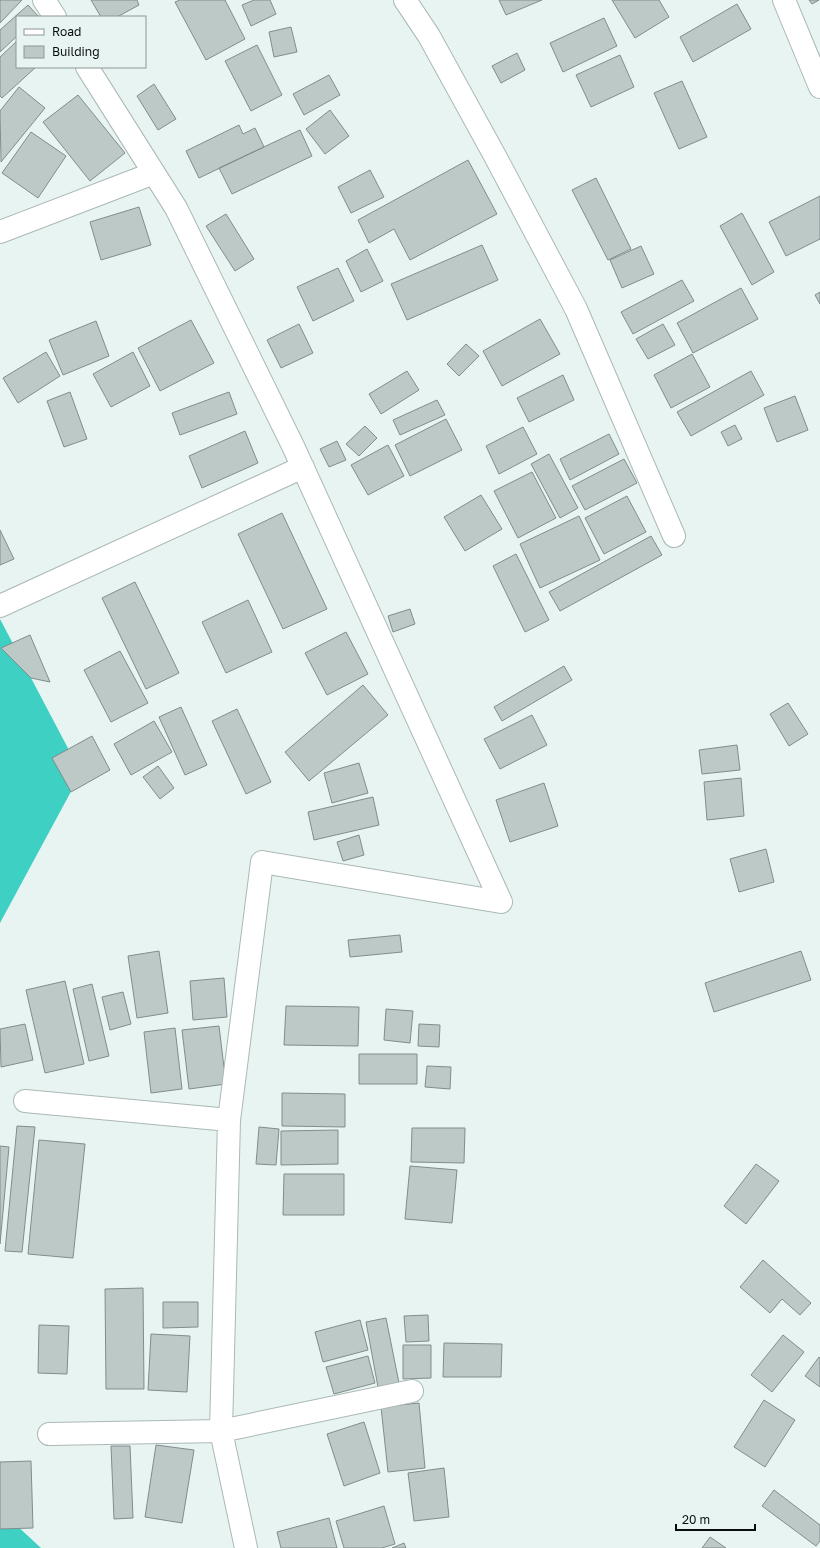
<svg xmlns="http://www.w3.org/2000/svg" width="820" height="1548" font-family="'Golos Text',sans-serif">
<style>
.forest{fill:#3fd0c4}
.building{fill:#bcc9c7;stroke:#818d8c}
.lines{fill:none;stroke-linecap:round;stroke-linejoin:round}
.street-casing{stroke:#abb8b6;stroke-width:24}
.street{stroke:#fff;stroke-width:22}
</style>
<rect width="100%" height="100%" fill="#e7f4f2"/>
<path class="forest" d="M 0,619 L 81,773 L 0,923 Z
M 0,1510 L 41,1548 L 0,1548 Z"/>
<path class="building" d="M 0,0 L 22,0 L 0,23 Z
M 91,0 L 137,0 L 139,5 L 117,17 L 101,17 Z
M 180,0 L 225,0 L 245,39 L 206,60 L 175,2 Z
M 254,0 L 270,0 L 276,14 L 251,26 L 242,5 Z
M 499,0 L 542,0 L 506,15 Z
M 612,0 L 659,0 L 669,17 L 635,38 Z
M 809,0 L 819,0 L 812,4 Z
M 737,4 L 751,29 L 693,62 L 680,37 Z
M 28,5 L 39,17 L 17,17 L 17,36 L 0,52 L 0,30 Z
M 604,18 L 617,46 L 563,72 L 550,43 Z
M 291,27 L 297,52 L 274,57 L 269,32 Z
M 17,41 L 17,67 L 36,67 L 2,98 L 0,96 L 0,57 Z
M 257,45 L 282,95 L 251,111 L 225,61 Z
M 517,53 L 525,70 L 501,83 L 492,66 Z
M 620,55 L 634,87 L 591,107 L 576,75 Z
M 329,75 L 340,95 L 304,115 L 293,94 Z
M 682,81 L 707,137 L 679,149 L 654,93 Z
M 154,84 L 176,119 L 158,130 L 137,96 Z
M 19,87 L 45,108 L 1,162 L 0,111 Z
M 78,95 L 125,153 L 90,181 L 43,122 Z
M 330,110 L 349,136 L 325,154 L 306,129 Z
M 239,125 L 243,134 L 255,128 L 264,147 L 199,178 L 186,151 Z
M 300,130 L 312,156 L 232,194 L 219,168 Z
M 31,132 L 66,156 L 38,198 L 2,173 Z
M 468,160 L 497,214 L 410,260 L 394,229 L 369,243 L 358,220 Z
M 370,170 L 384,197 L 351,213 L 338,187 Z
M 596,178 L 631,249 L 608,260 L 572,190 Z
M 820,196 L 820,239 L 786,256 L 769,222 Z
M 139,207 L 151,245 L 101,260 L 90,222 Z
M 742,213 L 774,272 L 752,285 L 720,226 Z
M 226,214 L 254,259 L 235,271 L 206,226 Z
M 482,245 L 498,280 L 407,320 L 391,284 Z
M 641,246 L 654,274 L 622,288 L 610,260 Z
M 367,249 L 383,281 L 361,292 L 346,261 Z
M 338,268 L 354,301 L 313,321 L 297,287 Z
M 682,280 L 694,301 L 633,334 L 621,312 Z
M 741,288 L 758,319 L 693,353 L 677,323 Z
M 820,292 L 820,304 L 815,295 Z
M 540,319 L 560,354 L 502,386 L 483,351 Z
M 191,320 L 214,363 L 160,391 L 138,348 Z
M 96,321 L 109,356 L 63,375 L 49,340 Z
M 299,324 L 313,353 L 281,368 L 267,340 Z
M 663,324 L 675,345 L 648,359 L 636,339 Z
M 466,344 L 479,356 L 459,376 L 447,364 Z
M 46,352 L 60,376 L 18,403 L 3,378 Z
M 133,352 L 150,386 L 111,407 L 93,374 Z
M 692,354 L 710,387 L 671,408 L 654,375 Z
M 407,371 L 419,390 L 381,414 L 369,394 Z
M 751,371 L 764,395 L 691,436 L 677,412 Z
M 563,375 L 574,400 L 529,422 L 517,398 Z
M 70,392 L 87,439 L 64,447 L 47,401 Z
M 229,392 L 237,414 L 180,435 L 172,413 Z
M 795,396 L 808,430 L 777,442 L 764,408 Z
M 437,400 L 445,415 L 400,435 L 393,420 Z
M 446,419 L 462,450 L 410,476 L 395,445 Z
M 735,425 L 742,439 L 728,446 L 721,432 Z
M 365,426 L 377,438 L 359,456 L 346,444 Z
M 523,427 L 537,454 L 499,474 L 486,446 Z
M 245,431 L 258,463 L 202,488 L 189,456 Z
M 609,434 L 619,454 L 570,480 L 560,459 Z
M 337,441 L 346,460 L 329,467 L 320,449 Z
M 388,445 L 404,476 L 368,495 L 351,465 Z
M 549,454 L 578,508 L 560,518 L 531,464 Z
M 624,459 L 637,483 L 585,510 L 572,486 Z
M 532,472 L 556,518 L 518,538 L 494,491 Z
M 481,495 L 502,529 L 465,551 L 444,517 Z
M 627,496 L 646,532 L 604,554 L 585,518 Z
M 282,513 L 327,609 L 283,629 L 238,534 Z
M 579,516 L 600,560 L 540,588 L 520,544 Z
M 0,530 L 14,559 L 0,565 Z
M 651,536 L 662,555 L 560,611 L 549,592 Z
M 516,554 L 549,620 L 525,632 L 493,566 Z
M 135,582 L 179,673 L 146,689 L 102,598 Z
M 248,600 L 272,652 L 226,673 L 202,622 Z
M 410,609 L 415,624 L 393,632 L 388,616 Z
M 346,632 L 368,674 L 327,695 L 305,653 Z
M 30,635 L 50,682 L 31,678 L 1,648 Z
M 120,651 L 148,703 L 111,722 L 84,670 Z
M 564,666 L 572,680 L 502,721 L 494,707 Z
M 363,685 L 388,715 L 309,781 L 285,752 Z
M 788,703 L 808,734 L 789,746 L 770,714 Z
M 181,707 L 207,765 L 185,775 L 159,717 Z
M 237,709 L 271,782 L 246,794 L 212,721 Z
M 532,715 L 547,745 L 500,769 L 484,739 Z
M 154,721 L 172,752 L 131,775 L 114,744 Z
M 92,736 L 110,770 L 71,792 L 52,758 Z
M 737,745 L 740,770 L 702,774 L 699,750 Z
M 359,763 L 368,793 L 332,803 L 324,773 Z
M 158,766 L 174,788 L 160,799 L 143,777 Z
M 741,778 L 744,816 L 707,820 L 704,782 Z
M 544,783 L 558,826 L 510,842 L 496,800 Z
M 373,797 L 379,825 L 314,840 L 308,812 Z
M 359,835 L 364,855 L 343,861 L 337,842 Z
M 766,849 L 774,882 L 739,892 L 730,859 Z
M 400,935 L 402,952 L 350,957 L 348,940 Z
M 159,951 L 168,1013 L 137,1018 L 128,956 Z
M 801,951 L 811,980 L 714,1012 L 705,983 Z
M 224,978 L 227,1017 L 193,1020 L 190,981 Z
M 65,981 L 84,1064 L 45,1073 L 26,990 Z
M 92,984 L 109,1056 L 89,1061 L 73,989 Z
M 123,992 L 131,1024 L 110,1030 L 102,997 Z
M 286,1006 L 359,1007 L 358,1046 L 284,1045 Z
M 386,1009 L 413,1011 L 410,1043 L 384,1040 Z
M 25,1024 L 33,1060 L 1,1067 L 0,1029 Z
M 419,1024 L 440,1025 L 439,1047 L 418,1046 Z
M 219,1026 L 226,1084 L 189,1089 L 182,1030 Z
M 175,1028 L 182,1089 L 151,1093 L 144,1032 Z
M 359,1054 L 417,1054 L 417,1084 L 359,1084 Z
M 427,1066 L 451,1067 L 450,1089 L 425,1087 Z
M 282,1093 L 345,1094 L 345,1127 L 282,1126 Z
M 17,1126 L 35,1127 L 22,1252 L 5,1251 Z
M 259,1127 L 279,1129 L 276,1165 L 256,1164 Z
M 412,1128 L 465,1128 L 464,1163 L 411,1162 Z
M 338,1130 L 338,1164 L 281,1165 L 281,1131 Z
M 39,1140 L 85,1144 L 73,1258 L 28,1254 Z
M 0,1146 L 9,1147 L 0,1244 Z
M 756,1164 L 779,1181 L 746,1224 L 724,1206 Z
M 410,1166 L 457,1170 L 452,1223 L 405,1219 Z
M 284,1174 L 344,1174 L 344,1215 L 283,1215 Z
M 763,1260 L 811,1303 L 800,1315 L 782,1299 L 770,1313 L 740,1287 Z
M 143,1288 L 144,1389 L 106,1389 L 105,1289 Z
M 163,1302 L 198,1302 L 198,1327 L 163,1328 Z
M 428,1315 L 429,1341 L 406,1342 L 404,1316 Z
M 386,1318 L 399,1383 L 378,1387 L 366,1322 Z
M 360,1320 L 368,1350 L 323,1362 L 315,1332 Z
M 39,1325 L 69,1326 L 67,1374 L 38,1373 Z
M 151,1334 L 190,1336 L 187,1392 L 148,1390 Z
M 783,1335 L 804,1352 L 772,1392 L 751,1375 Z
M 444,1343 L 502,1344 L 501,1377 L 443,1377 Z
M 403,1345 L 431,1345 L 431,1378 L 403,1379 Z
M 368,1356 L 375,1383 L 334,1394 L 326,1367 Z
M 819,1357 L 820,1358 L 820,1387 L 805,1376 Z
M 764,1400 L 795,1420 L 765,1467 L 734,1447 Z
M 419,1403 L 425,1468 L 388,1472 L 381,1407 Z
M 364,1422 L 380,1473 L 344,1486 L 327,1434 Z
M 156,1445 L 194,1450 L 182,1523 L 145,1517 Z
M 111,1446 L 130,1446 L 133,1518 L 114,1519 Z
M 31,1461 L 33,1528 L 0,1529 L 0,1462 Z
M 444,1468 L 449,1517 L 414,1521 L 408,1473 Z
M 774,1490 L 820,1525 L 820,1541 L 816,1546 L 762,1506 Z
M 384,1506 L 395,1544 L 382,1548 L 344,1548 L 336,1521 Z
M 329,1518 L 337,1548 L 281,1548 L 277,1532 Z
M 710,1537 L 726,1548 L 702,1548 Z
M 404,1543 L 406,1548 L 392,1548 Z"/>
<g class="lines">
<g class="street-casing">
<path id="street" d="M 44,0 L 55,17
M 405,0 L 429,36 L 495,156 L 576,309 L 674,536
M 784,0 L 820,87
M 87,67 L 176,208 L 293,446 L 501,902
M 0,232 L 154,173
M 0,606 L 303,467
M 25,1101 L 229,1120
M 49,1434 L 221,1431 L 412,1391
M 246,1548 L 221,1431 L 229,1120 L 262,862 L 501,902"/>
</g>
<use href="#street" class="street"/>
</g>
<rect x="16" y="16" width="130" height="52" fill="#e7f4f2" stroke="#8e9896"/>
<rect x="24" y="29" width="20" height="6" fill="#ffffff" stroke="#8e9896"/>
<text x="52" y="36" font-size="12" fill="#090d0d">Road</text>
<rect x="24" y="46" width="20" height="12" fill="#bcc9c7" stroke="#8e9896"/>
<text x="52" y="56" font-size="12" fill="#090d0d">Building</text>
<path d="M676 1524v6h79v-6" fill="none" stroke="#090d0d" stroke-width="2"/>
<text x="682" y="1524" font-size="12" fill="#090d0d" stroke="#e7f4f2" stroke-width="3" paint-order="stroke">20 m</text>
</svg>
